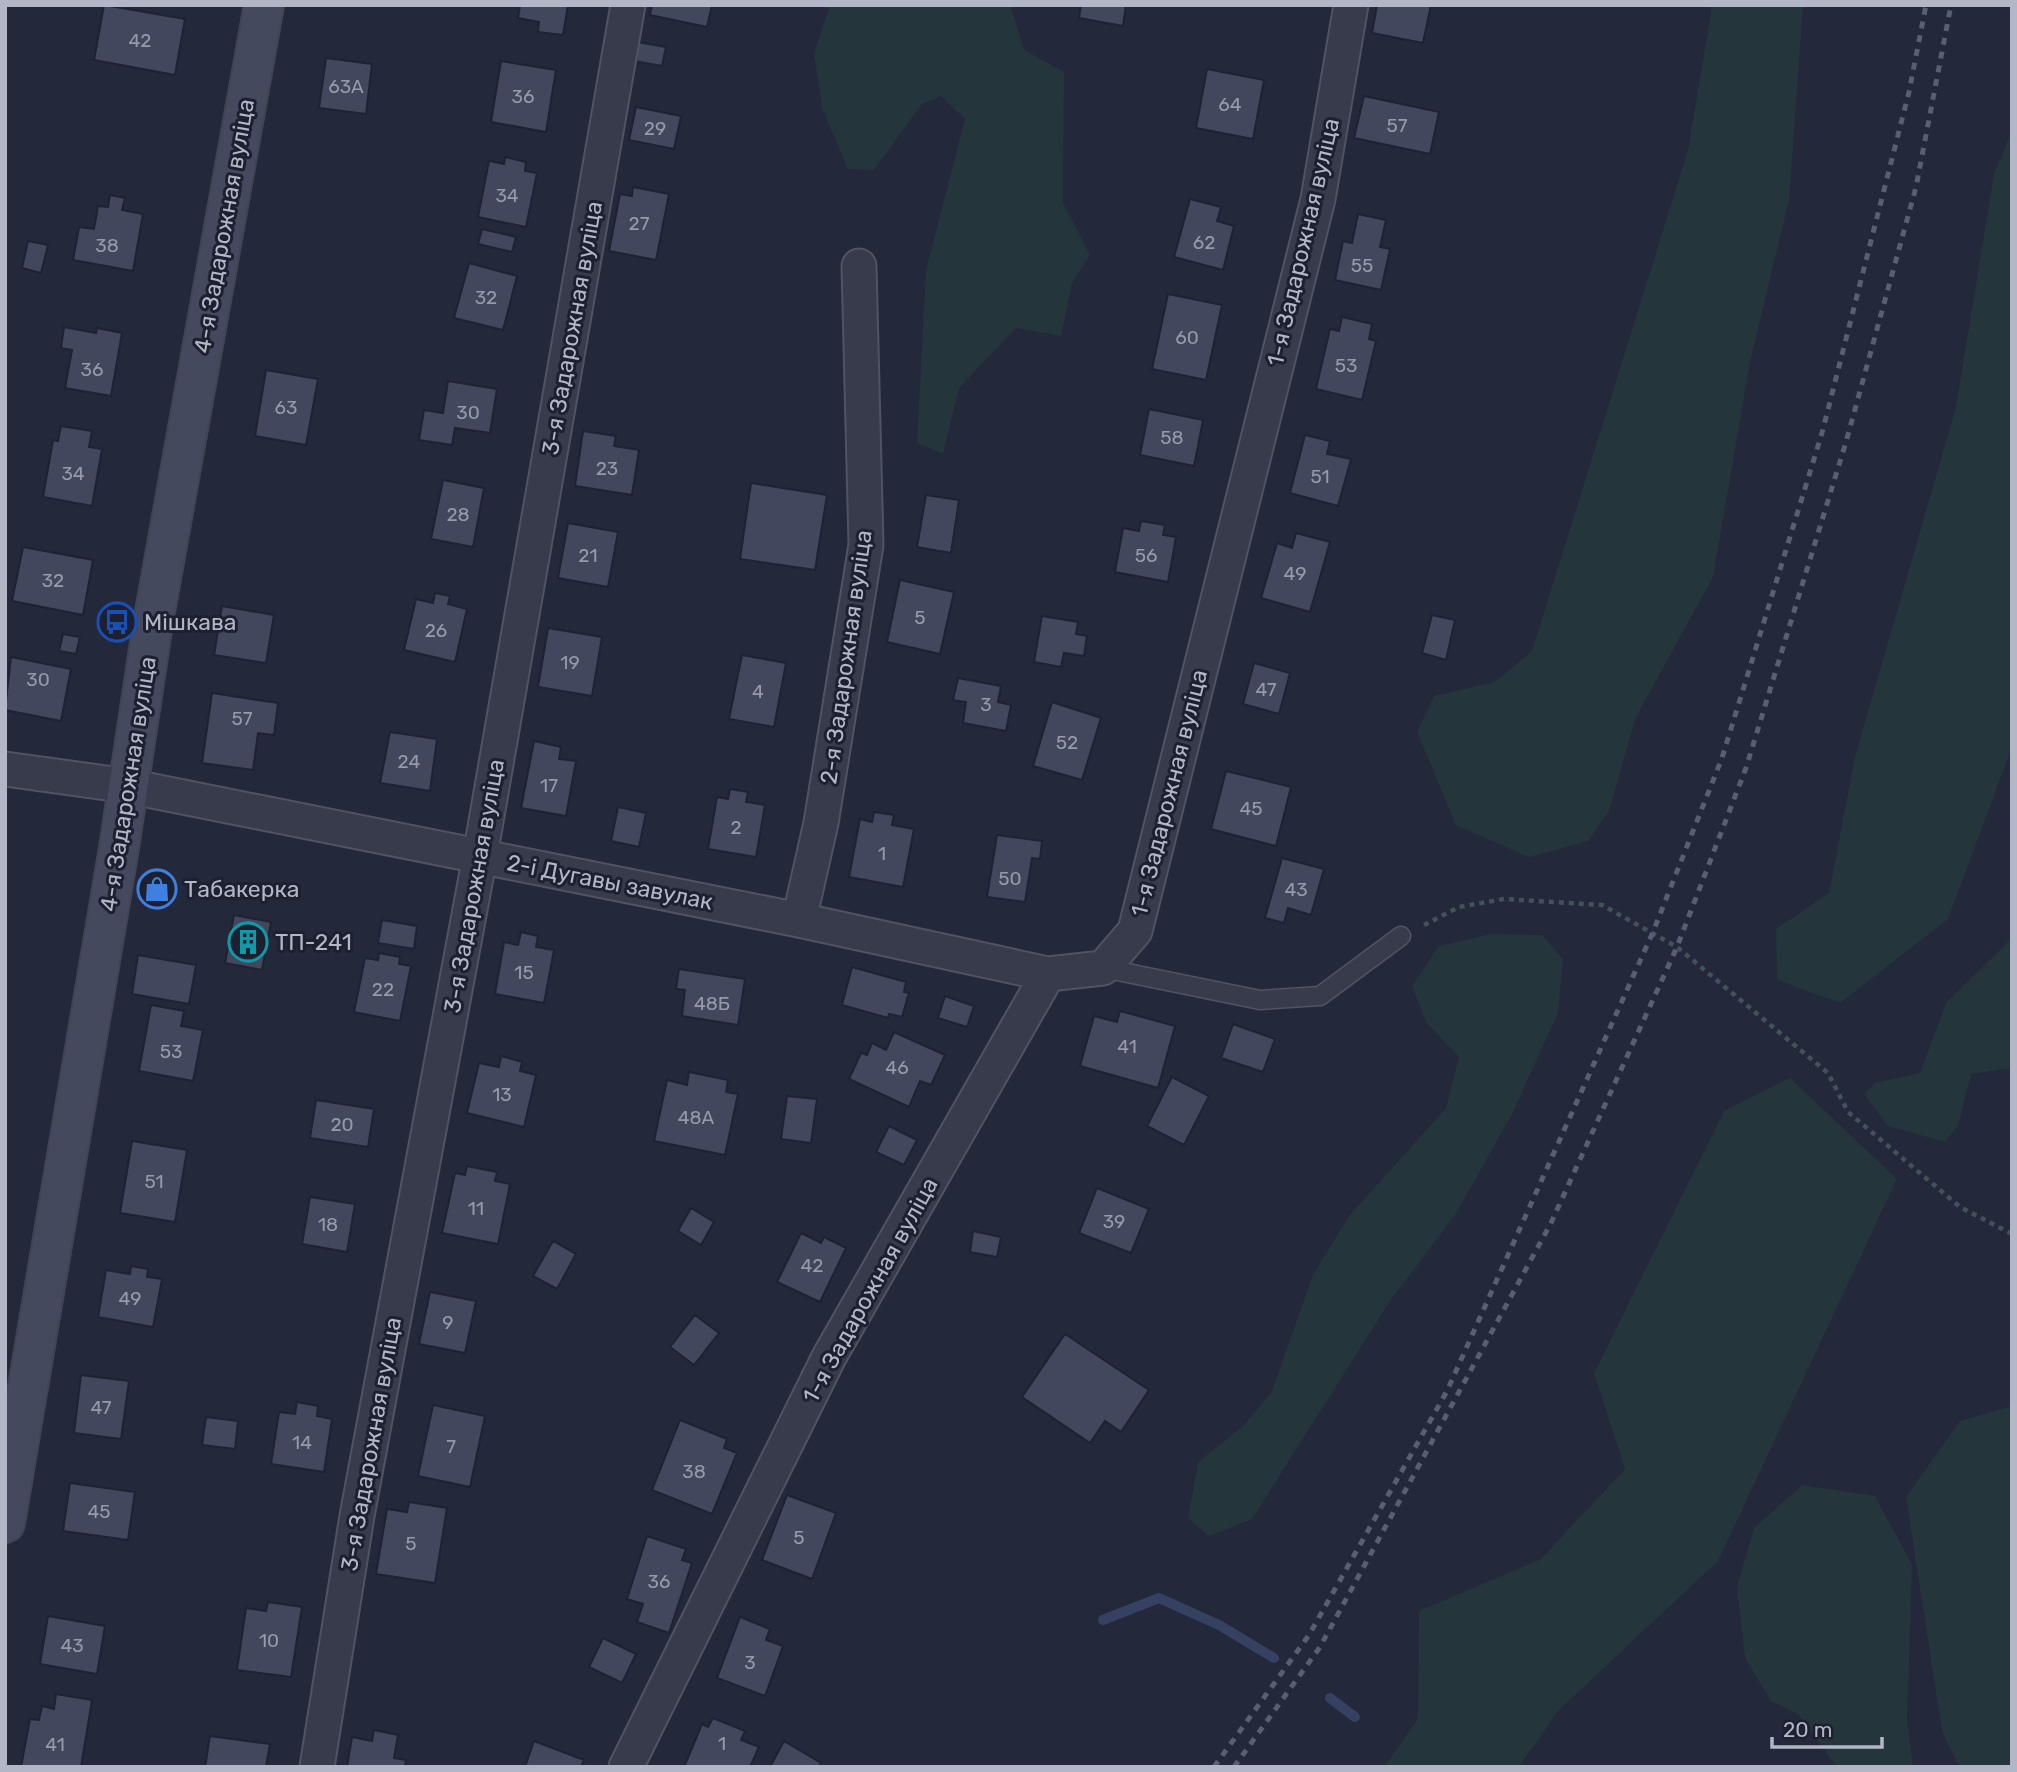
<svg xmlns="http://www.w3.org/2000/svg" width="2017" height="1772" font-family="Rubik,sans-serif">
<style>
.green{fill:#25353c}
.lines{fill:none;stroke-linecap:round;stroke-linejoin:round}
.stream{stroke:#364162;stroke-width:10}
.building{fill:#42475d;stroke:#1e2232;stroke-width:2}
.lane-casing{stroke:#4f5363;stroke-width:21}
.street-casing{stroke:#4f5363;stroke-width:37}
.secondary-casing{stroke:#404454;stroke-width:42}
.path{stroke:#435259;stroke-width:4.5;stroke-dasharray:5 5;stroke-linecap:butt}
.lane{stroke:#373b4b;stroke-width:18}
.street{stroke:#373b4b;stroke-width:33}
.secondary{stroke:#45495e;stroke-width:38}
.rail{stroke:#595e72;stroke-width:5;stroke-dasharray:7 7;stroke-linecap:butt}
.labels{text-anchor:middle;stroke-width:6;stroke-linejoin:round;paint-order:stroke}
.number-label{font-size:19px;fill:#969aac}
.street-label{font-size:23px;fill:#b2b6c7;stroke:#1c2030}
.poi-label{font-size:23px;fill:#b2b6c7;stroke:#1c2030;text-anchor:start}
</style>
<rect width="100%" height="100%" fill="#23283b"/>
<path class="green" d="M 830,5 L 1010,5 L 1024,50 L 1064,72 L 1063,203 L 1090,255 L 1072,283 L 1061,336 L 1016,328 L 959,388 L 943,454 L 917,443 L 926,270 L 965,119 L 941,96 L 922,104 L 874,170 L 848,169 L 822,108 L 814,53 Z
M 1710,5 L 1803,5 L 1789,200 L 1750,362 L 1713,577 L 1635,719 L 1609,811 L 1588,841 L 1529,857 L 1456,825 L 1417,732 L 1434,696 L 1495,682 L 1532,651 L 1688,150 L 1711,14 Z
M 2012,131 L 2012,747 L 1948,919 L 1840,1003 L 1777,980 L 1776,929 L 1829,893 L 1855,757 L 1956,407 L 1994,174 Z
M 1491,934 L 1542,935 L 1563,959 L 1558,1013 L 1511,1116 L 1455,1215 L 1390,1301 L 1252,1519 L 1209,1536 L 1188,1518 L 1198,1462 L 1242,1427 L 1271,1393 L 1313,1275 L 1349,1216 L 1446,1108 L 1459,1057 L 1426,1022 L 1412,986 L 1439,946 Z
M 2012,938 L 2012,1068 L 1971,1074 L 1958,1126 L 1945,1142 L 1888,1126 L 1864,1094 L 1875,1083 L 1920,1073 L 1946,1003 Z
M 1790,1078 L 1897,1179 L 1718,1561 L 1558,1711 L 1519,1767 L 1384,1767 L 1418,1719 L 1419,1611 L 1541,1559 L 1625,1469 L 1594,1373 L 1724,1111 Z
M 2012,1406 L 2012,1767 L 1959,1767 L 1942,1731 L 1906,1497 L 1960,1421 Z
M 1802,1485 L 1875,1496 L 1912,1565 L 1907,1721 L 1913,1767 L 1837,1767 L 1798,1714 L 1771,1701 L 1745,1658 L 1737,1587 L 1754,1528 Z"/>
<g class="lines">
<path class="stream" d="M 1103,1620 L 1159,1598 L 1219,1625 L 1274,1658
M 1330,1698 L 1355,1717"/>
</g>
<path class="building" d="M 104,5 L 185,19 L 175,75 L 94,60 Z
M 520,5 L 568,5 L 563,35 L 538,32 L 539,22 L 518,18 Z
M 652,5 L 712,5 L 707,27 L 650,15 Z
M 1081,5 L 1126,5 L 1123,26 L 1079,18 Z
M 1377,5 L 1431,5 L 1423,43 L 1372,33 Z
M 637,42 L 666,47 L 662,66 L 634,61 Z
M 326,58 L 372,64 L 366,114 L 319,108 Z
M 501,61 L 556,70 L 546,132 L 491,122 Z
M 1207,69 L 1264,80 L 1253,139 L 1196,128 Z
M 1364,96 L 1439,112 L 1430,154 L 1354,138 Z
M 636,107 L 681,116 L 674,149 L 629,140 Z
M 505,157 L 526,162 L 525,171 L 537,173 L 526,227 L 478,217 L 489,161 L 504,164 Z
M 633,187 L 669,194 L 656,260 L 609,251 L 620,194 L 632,196 Z
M 110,195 L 125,198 L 122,210 L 143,214 L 133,271 L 73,260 L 79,227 L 94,229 L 98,206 L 108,207 Z
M 1190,199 L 1221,207 L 1217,221 L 1234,226 L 1223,270 L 1174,257 Z
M 1358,214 L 1386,220 L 1380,247 L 1390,249 L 1381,290 L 1335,280 L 1343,241 L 1352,243 Z
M 482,229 L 516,237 L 512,252 L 478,244 Z
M 28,241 L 48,245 L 41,273 L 22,268 Z
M 469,263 L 517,276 L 503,330 L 454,318 Z
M 1168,294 L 1222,305 L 1206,380 L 1152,369 Z
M 1342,317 L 1372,324 L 1369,339 L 1376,341 L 1362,400 L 1316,389 L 1330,329 L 1339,331 Z
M 64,327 L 96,333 L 97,328 L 122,333 L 111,396 L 65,388 L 72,350 L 61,348 Z
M 266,370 L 318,379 L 306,445 L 255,436 Z
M 448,381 L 497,389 L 490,433 L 455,428 L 452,445 L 419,440 L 424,410 L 443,413 Z
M 1149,409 L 1203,420 L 1194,466 L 1140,455 Z
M 61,426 L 92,431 L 89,447 L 102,449 L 92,506 L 43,497 L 53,440 L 58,441 Z
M 583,431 L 616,436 L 614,446 L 639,450 L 632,495 L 575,486 Z
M 1305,435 L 1330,441 L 1327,454 L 1351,459 L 1338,506 L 1290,493 Z
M 443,480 L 484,488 L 473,547 L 431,539 Z
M 751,483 L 827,495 L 815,570 L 740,559 Z
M 926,495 L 959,500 L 951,553 L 917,547 Z
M 1141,521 L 1165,525 L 1163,535 L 1176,537 L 1168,582 L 1115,572 L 1123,528 L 1139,531 Z
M 568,523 L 618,532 L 608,587 L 558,578 Z
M 1296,533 L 1330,542 L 1310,612 L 1261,598 L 1277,543 L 1292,548 Z
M 23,547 L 93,560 L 83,615 L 12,601 Z
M 900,580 L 954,592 L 940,654 L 887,642 Z
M 435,593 L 450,596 L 448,604 L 467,609 L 455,662 L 404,650 L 416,599 L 433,603 Z
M 222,606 L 274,615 L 266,663 L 214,655 Z
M 1432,615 L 1455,620 L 1446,660 L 1422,653 Z
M 1042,616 L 1078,622 L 1076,634 L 1087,636 L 1084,656 L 1064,653 L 1061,667 L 1034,662 Z
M 548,628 L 602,637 L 592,696 L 538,687 Z
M 63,634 L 80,637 L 76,654 L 59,651 Z
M 742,655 L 786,663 L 774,727 L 729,719 Z
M 11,657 L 71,669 L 61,721 L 5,710 Z
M 1254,663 L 1290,673 L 1279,714 L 1243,704 Z
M 958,678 L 1001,686 L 998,702 L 1011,705 L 1006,731 L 963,723 L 966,702 L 953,700 Z
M 212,693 L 278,703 L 274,735 L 258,733 L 253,770 L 202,763 Z
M 1052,702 L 1101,718 L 1082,780 L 1033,766 Z
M 390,732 L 437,739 L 430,791 L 380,783 Z
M 534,741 L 561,747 L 559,759 L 576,761 L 566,816 L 521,808 Z
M 1226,771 L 1291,787 L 1276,846 L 1211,829 Z
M 730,789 L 748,792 L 746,802 L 765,805 L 756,857 L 708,849 L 717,797 L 728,799 Z
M 618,807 L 646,813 L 639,847 L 611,841 Z
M 874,812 L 894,815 L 892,825 L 914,829 L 903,887 L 849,877 L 860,819 L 872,822 Z
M 997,835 L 1042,841 L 1040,859 L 1032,858 L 1025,902 L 987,897 Z
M 1282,858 L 1324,869 L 1311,915 L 1288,908 L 1284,923 L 1265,918 Z
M 149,875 L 169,878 L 165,902 L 145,899 Z
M 234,915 L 271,922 L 262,970 L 225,963 Z
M 382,920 L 417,926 L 414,949 L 378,943 Z
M 521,932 L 538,936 L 536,947 L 554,950 L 544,1003 L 495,994 L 504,942 L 518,945 Z
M 379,953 L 400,957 L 399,964 L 411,966 L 400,1021 L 354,1012 L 365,958 L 378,960 Z
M 138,955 L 196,965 L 189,1004 L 132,994 Z
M 852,967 L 906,982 L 904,992 L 909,993 L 902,1017 L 889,1014 L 888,1018 L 842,1005 Z
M 679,969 L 745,979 L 738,1025 L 682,1016 L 685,990 L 676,989 Z
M 945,996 L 974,1006 L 967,1027 L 938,1018 Z
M 151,1005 L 184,1011 L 181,1026 L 203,1030 L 193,1081 L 139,1071 Z
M 1120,1011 L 1175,1026 L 1158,1088 L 1080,1066 L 1094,1016 L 1117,1022 Z
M 1233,1024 L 1275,1039 L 1263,1072 L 1221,1058 Z
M 894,1032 L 945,1055 L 931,1085 L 920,1081 L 909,1107 L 849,1079 L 861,1053 L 867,1055 L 872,1043 L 886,1050 Z
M 501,1056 L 522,1062 L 520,1071 L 536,1075 L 524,1127 L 467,1113 L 479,1063 L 499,1067 Z
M 689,1072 L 728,1080 L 726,1092 L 738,1094 L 725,1155 L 654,1141 L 667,1080 L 687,1085 Z
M 1172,1077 L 1209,1096 L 1184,1145 L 1147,1126 Z
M 787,1096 L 817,1099 L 811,1143 L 781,1139 Z
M 316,1100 L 374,1109 L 368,1147 L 310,1138 Z
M 889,1126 L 917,1140 L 904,1165 L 876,1152 Z
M 132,1141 L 187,1150 L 175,1222 L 120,1213 Z
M 467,1166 L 497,1172 L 495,1181 L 510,1184 L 498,1244 L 442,1233 L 455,1173 L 465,1175 Z
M 1097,1188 L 1149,1209 L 1131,1253 L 1079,1233 Z
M 310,1197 L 355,1204 L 347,1252 L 302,1244 Z
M 691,1208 L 714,1222 L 701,1245 L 678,1231 Z
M 973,1231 L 1001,1237 L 997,1257 L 970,1252 Z
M 801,1233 L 821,1243 L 824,1237 L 846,1248 L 820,1302 L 777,1282 Z
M 553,1241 L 576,1254 L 557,1289 L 533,1276 Z
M 131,1266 L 148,1269 L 147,1277 L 162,1279 L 153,1327 L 98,1317 L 106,1270 L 130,1274 Z
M 430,1292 L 476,1301 L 465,1353 L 419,1344 Z
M 695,1315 L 719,1333 L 694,1365 L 670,1347 Z
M 1065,1334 L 1149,1390 L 1121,1432 L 1105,1421 L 1090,1443 L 1022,1397 Z
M 81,1375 L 129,1381 L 121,1439 L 74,1433 Z
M 297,1402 L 318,1406 L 317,1416 L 332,1419 L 324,1472 L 271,1464 L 279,1412 L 295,1414 Z
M 433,1405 L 485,1416 L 470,1487 L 418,1476 Z
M 206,1417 L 238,1421 L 235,1449 L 202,1445 Z
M 680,1420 L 727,1439 L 724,1448 L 737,1453 L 712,1514 L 652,1490 Z
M 70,1483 L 135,1492 L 128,1540 L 63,1531 Z
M 787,1495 L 836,1513 L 812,1579 L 762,1560 Z
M 409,1502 L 447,1508 L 435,1583 L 376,1574 L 387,1509 L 407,1512 Z
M 647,1536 L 686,1549 L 682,1560 L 692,1563 L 669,1633 L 637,1622 L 643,1604 L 627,1599 Z
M 268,1602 L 302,1607 L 291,1677 L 237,1670 L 246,1608 L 266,1611 Z
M 48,1616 L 105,1626 L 97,1674 L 40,1664 Z
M 740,1617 L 770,1629 L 766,1640 L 783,1646 L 765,1696 L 717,1678 Z
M 603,1638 L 636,1654 L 622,1683 L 589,1667 Z
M 56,1694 L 92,1700 L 81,1767 L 21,1767 L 30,1719 L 39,1720 L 42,1706 L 54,1709 Z
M 713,1718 L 745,1731 L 741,1740 L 759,1747 L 750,1767 L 684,1767 L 702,1724 L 708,1727 Z
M 374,1730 L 398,1735 L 394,1758 L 406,1760 L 405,1767 L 347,1767 L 352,1737 L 372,1741 Z
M 210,1736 L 270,1744 L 266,1767 L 205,1767 Z
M 534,1741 L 584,1760 L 581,1767 L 525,1767 Z
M 784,1741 L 821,1763 L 819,1767 L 770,1767 Z"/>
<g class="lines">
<g class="lane-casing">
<path id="lane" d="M 1103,968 L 1260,1000 L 1320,996 L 1401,936"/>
</g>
<g class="street-casing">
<path id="street" d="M 5,769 L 128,786 L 799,920 L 1048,974
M 799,920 L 821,823 L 866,545 L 859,266
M 317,1767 L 357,1516 L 480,856 L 628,5
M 626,1767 L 829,1357 L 1048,974 L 1103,968 L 1135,931 L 1318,199 L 1351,5"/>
</g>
<g class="secondary-casing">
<path id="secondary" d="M 5,1523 L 119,848 L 153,623 L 264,5"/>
</g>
<path class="path" d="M 1424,925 L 1459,907 L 1504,899 L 1602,905 L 1677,947 L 1828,1073 L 1848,1112 L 1960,1207 L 2012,1234"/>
<use href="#lane" class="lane"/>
<use href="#street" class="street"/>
<use href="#secondary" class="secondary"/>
<path class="rail" d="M 1214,1767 L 1309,1635 L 1447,1391 L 1653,932 L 1722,758 L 1822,433 L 1909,92 L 1926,5
M 1234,1767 L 1320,1647 L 1551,1223 L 1677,947 L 1746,768 L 1846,442 L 1916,187 L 1951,5"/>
</g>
<defs>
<g id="bus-ring" transform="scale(2.0125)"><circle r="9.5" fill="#1c2030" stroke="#1a4fb4" stroke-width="1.5"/><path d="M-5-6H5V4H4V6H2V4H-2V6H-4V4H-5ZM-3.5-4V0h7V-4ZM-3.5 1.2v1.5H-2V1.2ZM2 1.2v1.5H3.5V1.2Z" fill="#1a4fb4"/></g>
<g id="shop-ring" transform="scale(2.0125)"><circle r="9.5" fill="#1c2030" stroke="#3f7fe0" stroke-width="1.5"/><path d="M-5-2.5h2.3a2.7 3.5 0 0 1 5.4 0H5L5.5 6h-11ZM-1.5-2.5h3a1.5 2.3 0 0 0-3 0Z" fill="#3f7fe0"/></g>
<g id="building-ring" transform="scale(2.0125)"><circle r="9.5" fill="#1c2030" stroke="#0f9aa8" stroke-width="1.5"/><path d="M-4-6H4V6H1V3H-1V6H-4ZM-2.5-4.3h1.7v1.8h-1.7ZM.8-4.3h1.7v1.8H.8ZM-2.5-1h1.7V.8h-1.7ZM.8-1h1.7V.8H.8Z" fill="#0f9aa8"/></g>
</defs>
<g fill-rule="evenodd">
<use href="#bus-ring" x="117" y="622"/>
<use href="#shop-ring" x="157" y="889"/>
<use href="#building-ring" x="248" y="942"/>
</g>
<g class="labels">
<g class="number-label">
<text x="140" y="47">42</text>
<text x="346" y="93">63А</text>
<text x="523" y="103">36</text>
<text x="1230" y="111">64</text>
<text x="1397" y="132">57</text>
<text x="655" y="135">29</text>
<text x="507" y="202">34</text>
<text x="639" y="230">27</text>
<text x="1204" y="249">62</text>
<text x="107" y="252">38</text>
<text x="1362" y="272">55</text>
<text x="486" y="304">32</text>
<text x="1187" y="344">60</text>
<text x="1346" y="372">53</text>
<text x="92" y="376">36</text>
<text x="286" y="414">63</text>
<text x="468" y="419">30</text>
<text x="1172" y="444">58</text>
<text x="607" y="475">23</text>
<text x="73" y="480">34</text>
<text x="1320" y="483">51</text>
<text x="458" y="521">28</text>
<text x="588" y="562">21</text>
<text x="1146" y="562">56</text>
<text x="1295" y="580">49</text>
<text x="53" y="587">32</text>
<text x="920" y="624">5</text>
<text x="436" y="637">26</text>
<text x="570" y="669">19</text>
<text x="38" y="686">30</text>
<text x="1266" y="696">47</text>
<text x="758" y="698">4</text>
<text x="986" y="711">3</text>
<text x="242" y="725">57</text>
<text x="1067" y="749">52</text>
<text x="409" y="768">24</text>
<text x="549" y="792">17</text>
<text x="1251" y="815">45</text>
<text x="736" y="834">2</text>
<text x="882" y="860">1</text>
<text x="1010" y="885">50</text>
<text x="1296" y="896">43</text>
<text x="524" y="979">15</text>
<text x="383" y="996">22</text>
<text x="712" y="1010">48Б</text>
<text x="1127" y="1053">41</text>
<text x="171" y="1058">53</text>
<text x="897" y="1074">46</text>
<text x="502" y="1101">13</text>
<text x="696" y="1124">48А</text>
<text x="342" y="1131">20</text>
<text x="154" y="1188">51</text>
<text x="476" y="1215">11</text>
<text x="1114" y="1228">39</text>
<text x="328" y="1231">18</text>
<text x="812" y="1272">42</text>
<text x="130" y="1305">49</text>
<text x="448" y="1329">9</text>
<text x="101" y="1414">47</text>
<text x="302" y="1449">14</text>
<text x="451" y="1453">7</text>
<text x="694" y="1478">38</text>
<text x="99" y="1518">45</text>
<text x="799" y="1544">5</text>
<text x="411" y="1550">5</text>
<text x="659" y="1588">36</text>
<text x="269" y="1647">10</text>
<text x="72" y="1652">43</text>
<text x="750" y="1669">3</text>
<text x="722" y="1750">1</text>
<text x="55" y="1751">41</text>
</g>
<g class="street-label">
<text transform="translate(224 226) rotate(-80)" y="8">4-я Задарожная вуліца</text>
<text transform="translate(1303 242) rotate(-77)" y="8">1-я Задарожная вуліца</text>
<text transform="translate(572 328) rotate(-80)" y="8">3-я Задарожная вуліца</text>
<text transform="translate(846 657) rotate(-82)" y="8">2-я Задарожная вуліца</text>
<text transform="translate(128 784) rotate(-81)" y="8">4-я Задарожная вуліца</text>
<text transform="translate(1169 793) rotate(-76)" y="8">1-я Задарожная вуліца</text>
<text transform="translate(610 882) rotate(11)" y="8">2-і Дугавы завулак</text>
<text transform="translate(474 886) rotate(-80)" y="8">3-я Задарожная вуліца</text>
<text transform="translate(870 1290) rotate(-61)" y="8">1-я Задарожная вуліца</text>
<text transform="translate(371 1444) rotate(-80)" y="8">3-я Задарожная вуліца</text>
</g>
<g class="poi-label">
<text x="144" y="630">Мішкава</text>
<text x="184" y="897">Табакерка</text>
<text x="275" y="950">ТП-241</text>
</g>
</g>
<rect width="2017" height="1772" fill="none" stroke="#b2b6c7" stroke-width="14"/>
<path d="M1772 1737v10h110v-10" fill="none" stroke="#b2b6c7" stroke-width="3.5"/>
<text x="1783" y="1737" font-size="21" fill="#b2b6c7" stroke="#1c2030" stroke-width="5" paint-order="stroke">20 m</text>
</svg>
